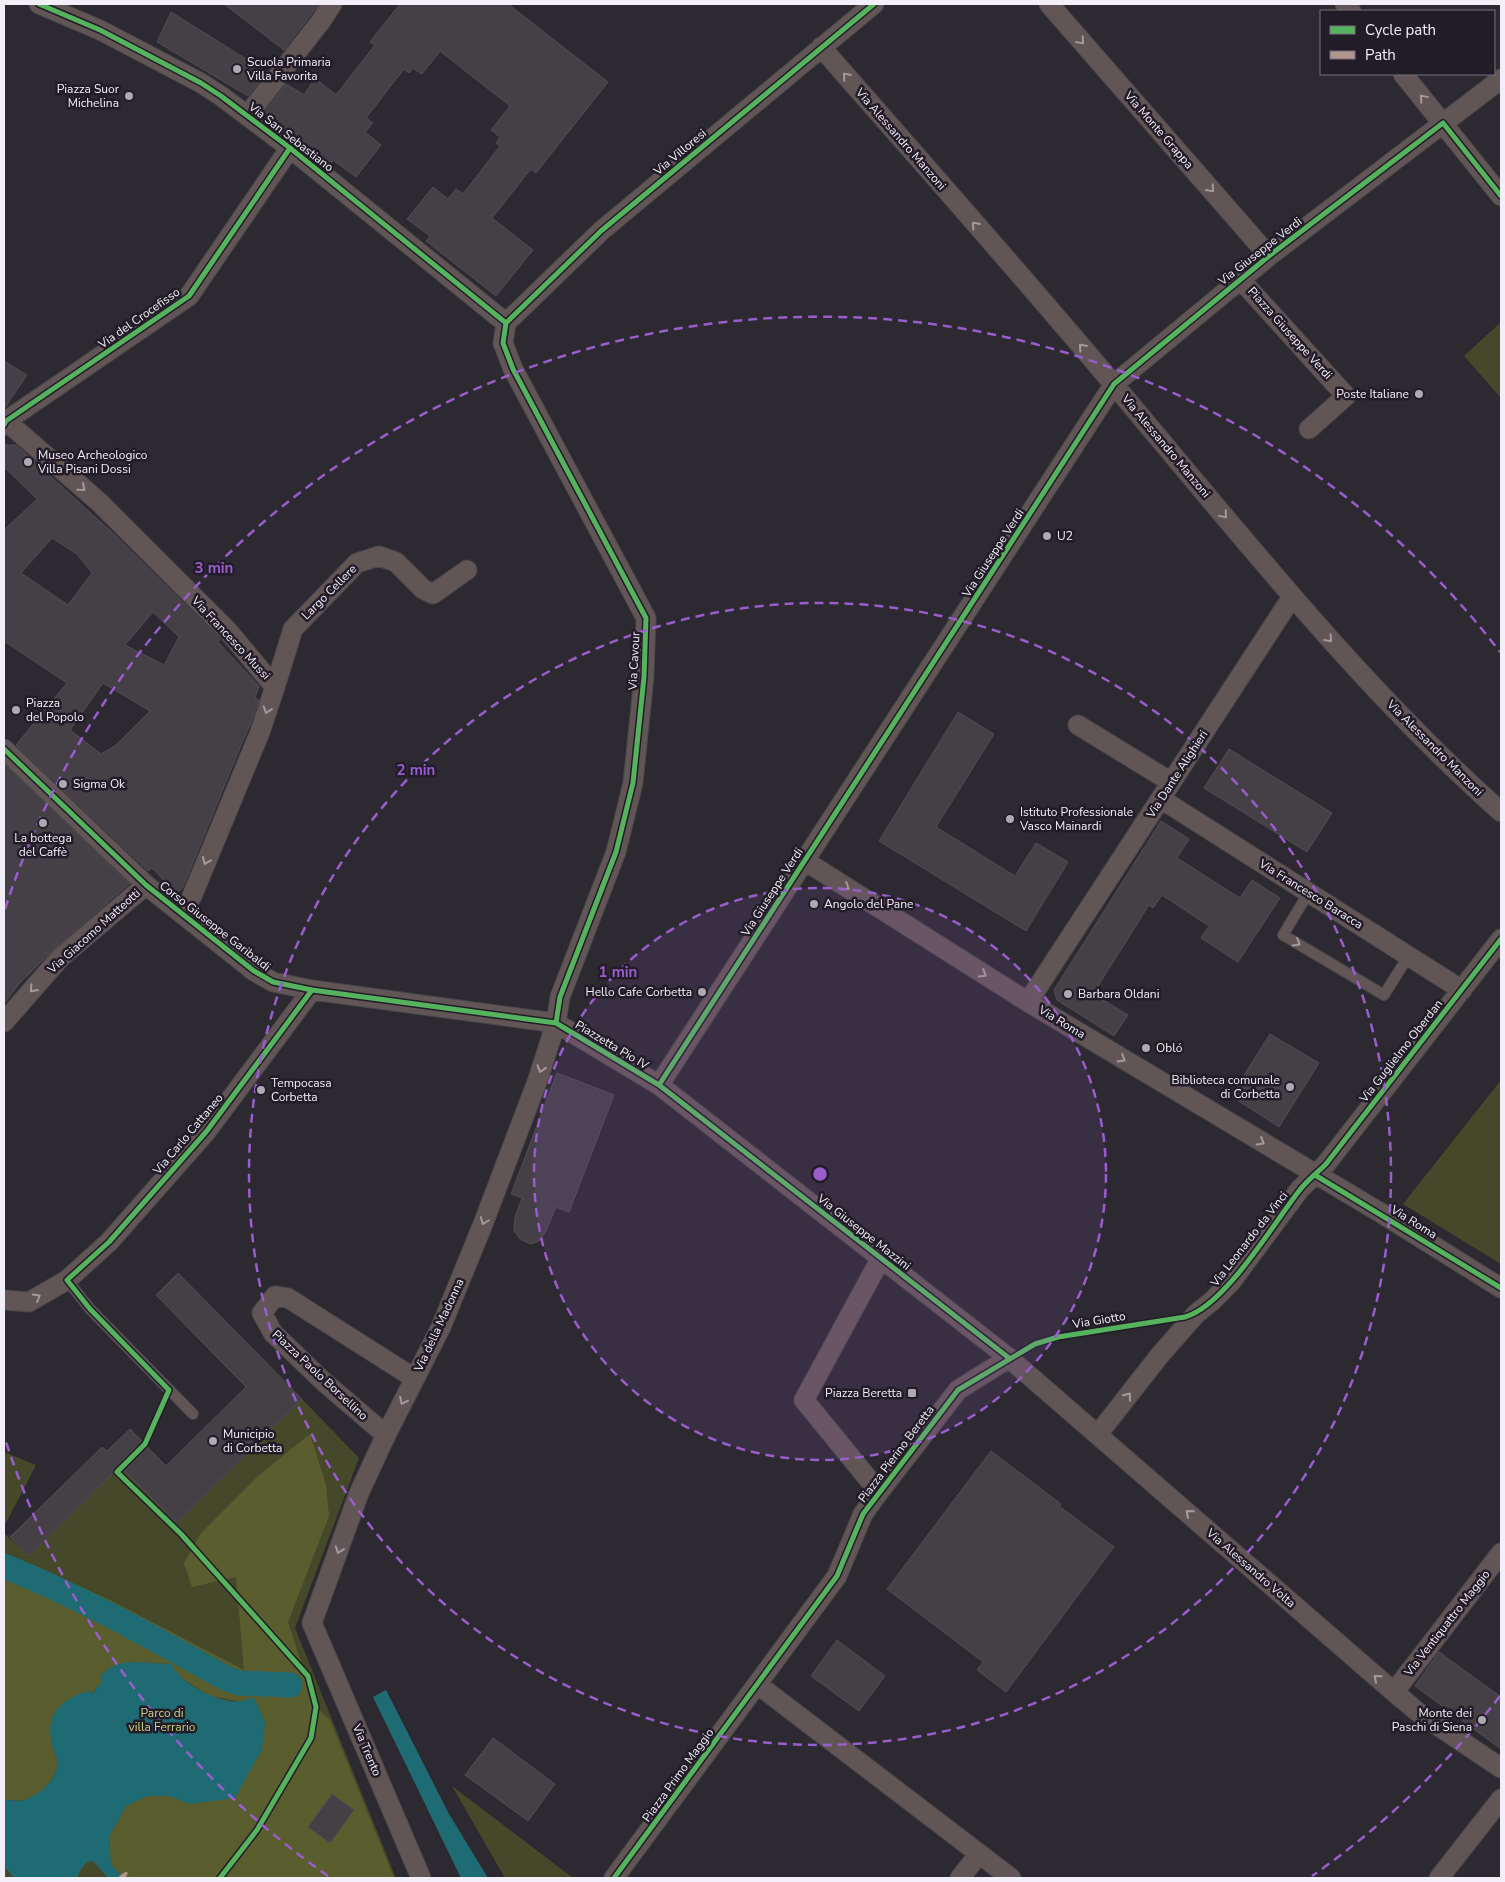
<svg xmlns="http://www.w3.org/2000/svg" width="1505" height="1882" font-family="'Nunito Sans',sans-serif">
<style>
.green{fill:#46482a}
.forest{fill:#5a5e2f}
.water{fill:#1f6b74}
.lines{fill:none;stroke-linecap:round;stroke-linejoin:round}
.canal{stroke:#1f6b74;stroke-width:25}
.building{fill:#444046;stroke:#514d53;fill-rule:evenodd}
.lane-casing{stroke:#48464b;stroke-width:12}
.street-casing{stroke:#48464b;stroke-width:21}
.lane{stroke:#625556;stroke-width:10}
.street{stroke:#625556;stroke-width:19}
.quiet{stroke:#b2968c;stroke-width:4;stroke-dasharray:8 4;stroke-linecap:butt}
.cycleway-casing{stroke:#221c29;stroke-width:8}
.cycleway{stroke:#56b35d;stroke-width:5}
.oneway{stroke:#a39a9f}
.ring{fill:none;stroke:#995dcd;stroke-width:2.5;stroke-dasharray:9 6}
.poi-dot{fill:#adaab2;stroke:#221c29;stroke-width:2}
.labels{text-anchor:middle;stroke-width:5;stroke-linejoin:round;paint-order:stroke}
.poi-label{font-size:12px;fill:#f3eff8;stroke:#221c29;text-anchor:start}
.street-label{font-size:12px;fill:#f3eff8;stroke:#221c29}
.park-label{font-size:12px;fill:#cad27e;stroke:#221c29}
.centre{fill:#995dcd;stroke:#221c29;stroke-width:2.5}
.ring-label{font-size:15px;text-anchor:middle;font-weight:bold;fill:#995dcd;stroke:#221c29;stroke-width:5;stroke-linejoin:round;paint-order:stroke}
</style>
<rect width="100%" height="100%" fill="#2c2930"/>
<path class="green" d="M 1501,322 L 1501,398 L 1464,356 Z
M 1501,1080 L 1501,1264 L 1403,1204 Z
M 302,1399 L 359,1458 L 295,1628 L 396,1878 L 4,1878 L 4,1533 L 29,1556 L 121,1465 L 177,1523 Z
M 4,1452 L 36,1465 L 4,1527 Z
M 452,1786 L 573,1878 L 505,1878 Z"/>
<path class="forest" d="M 310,1434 L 326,1485 L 329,1516 L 288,1622 L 316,1707 L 330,1720 L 394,1878 L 123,1878 L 111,1864 L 109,1837 L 126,1806 L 148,1796 L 169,1796 L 190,1804 L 261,1751 L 265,1723 L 255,1699 L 243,1702 L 210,1696 L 180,1677 L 170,1664 L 131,1662 L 102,1681 L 51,1742 C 53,1749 58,1758 57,1765 C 56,1779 38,1798 24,1800 C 17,1801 10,1800 4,1800 L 4,1553 L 110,1600 L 244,1670 L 236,1577 L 192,1587 L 184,1563 L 201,1533 L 259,1475 Z"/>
<path class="water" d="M 131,1662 L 170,1664 C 174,1667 176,1672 180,1676 C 193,1689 232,1710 249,1698 L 255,1699 L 265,1723 L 263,1742 L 261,1751 L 235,1798 L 190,1804 L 169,1796 L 148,1796 L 126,1806 L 109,1837 L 111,1864 L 123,1878 L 108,1878 L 93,1861 L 87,1862 L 81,1869 L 77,1878 L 14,1878 L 4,1866 L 4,1800 C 11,1800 21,1802 27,1799 C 40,1794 59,1778 57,1762 C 57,1755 52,1747 51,1740 C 46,1712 64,1698 89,1691 L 92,1694 L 102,1681 L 100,1677 C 107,1667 119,1663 131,1662 Z
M 386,1690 L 449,1814 L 488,1878 L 461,1878 L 373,1697 Z"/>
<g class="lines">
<path class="canal" d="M 4,1566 C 81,1597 153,1638 225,1678 L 239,1683 L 290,1685"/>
</g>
<path class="building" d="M 224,4 L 319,4 L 284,50 Z
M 400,4 L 508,4 L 608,82 L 536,173 L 531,169 L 492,218 L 533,250 L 496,296 L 426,241 L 430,236 L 407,219 L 433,187 L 448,199 L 456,189 L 463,194 L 500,146 L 496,143 L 500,137 L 491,130 L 510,106 L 440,51 L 422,74 L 413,68 L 409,73 L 404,69 L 366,118 L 373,123 L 365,132 L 381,145 L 356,177 L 333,160 L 330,165 L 264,113 L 286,84 L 304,95 L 315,78 L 336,95 L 375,45 L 370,42 Z
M 171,12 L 267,72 L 248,96 L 157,42 Z
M 4,361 L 27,375 L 4,409 Z
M 4,445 L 16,445 L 114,534 L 220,639 L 218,642 L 259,686 L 255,698 L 259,700 L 250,725 L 242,743 L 183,887 L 177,894 L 152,868 L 148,871 L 16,745 L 67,683 L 4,641 L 4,530 L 37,499 L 4,467 ZM 52,538 L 77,554 L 92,573 L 68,605 L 21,573 ZM 153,612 L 179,637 L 164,665 L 125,645 ZM 103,683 L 150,711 L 115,746 L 101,754 L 70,730 Z
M 958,712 L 994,734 L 936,827 L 1015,876 L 1036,843 L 1068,862 L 1026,931 L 879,841 Z
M 1229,749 L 1332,813 L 1307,852 L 1204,788 Z
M 4,764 L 129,884 L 53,950 L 19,984 L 4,1004 Z
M 1161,821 L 1189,839 L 1177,858 L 1240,898 L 1252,880 L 1280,898 L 1238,962 L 1201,938 L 1209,926 L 1162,895 L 1153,908 L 1149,905 L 1093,994 L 1128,1015 L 1114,1036 L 1057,1000 L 1054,990 Z
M 1270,1034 L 1319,1063 L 1279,1127 L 1231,1096 Z
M 557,1073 L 614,1095 L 569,1212 L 556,1207 L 546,1231 L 539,1241 L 531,1244 L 520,1239 L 514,1231 L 515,1217 L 522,1198 L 511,1194 Z
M 178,1273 L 302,1399 L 177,1523 L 120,1466 L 29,1556 L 10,1537 L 102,1447 L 107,1451 L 130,1429 L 166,1466 L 246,1387 L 156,1295 Z
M 991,1451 L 1061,1504 L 1059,1506 L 1114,1547 L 1006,1692 L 977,1670 L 983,1662 L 887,1589 Z
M 837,1640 L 885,1676 L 859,1711 L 811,1676 Z
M 1439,1652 L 1501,1697 L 1501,1749 L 1415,1686 Z
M 493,1738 L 555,1784 L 528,1821 L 465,1775 Z
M 332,1794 L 354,1810 L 330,1843 L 308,1827 Z"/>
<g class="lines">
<g class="lane-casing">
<path id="lane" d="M 1309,892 L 1283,935 L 1384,995 L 1409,955
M 67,1280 L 90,1309 L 193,1414"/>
</g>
<g class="street-casing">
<path id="street" d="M 39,4 L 100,30 L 201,83 L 221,96 L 290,148 L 506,323
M 1049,4 L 1269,256
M 1345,4 L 1351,11
M 821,47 C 925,166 1030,284 1131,405 C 1249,545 1364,690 1501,812
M 1403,74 L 1501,196
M 247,116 L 321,21 L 332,4
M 1240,279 L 1346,396 L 1309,429
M 506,323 L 601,231 L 874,4
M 6,421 L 100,503 L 228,631 L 275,687 L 260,732 L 192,896 L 182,914
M 4,425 L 6,421 L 189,296 L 290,148
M 275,687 L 293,629 L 357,563 L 379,556 L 396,562 L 423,589 L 433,594 L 467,570
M 1078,725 L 1171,782
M 4,749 L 146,885 L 254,971 L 273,982 L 312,990 L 556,1023 L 659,1085 L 1009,1358 L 1394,1692 L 1419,1713 L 1501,1768
M 1161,799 L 1462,990
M 805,861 L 1028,1002 L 1381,1213 L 1501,1288
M 1028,1002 L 1292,597
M 4,1022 L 60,958 L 146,885
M 659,1085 L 1114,384 L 1269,256 L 1501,79
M 4,1300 L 29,1302 L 67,1280 L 109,1242 L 206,1132 L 312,990
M 1098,1434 L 1160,1355 L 1196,1314 L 1212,1301 L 1231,1282 L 1300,1189 L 1326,1164 L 1501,939
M 386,1435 L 324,1382 L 273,1333 L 262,1313 L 275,1296 L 288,1298 L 414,1378
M 879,1492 L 804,1400 L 881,1258
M 757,1684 L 1011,1878
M 1394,1692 L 1501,1553
M 421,1878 L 312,1623 L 359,1493 L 386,1435 L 441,1327 L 483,1224 L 537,1082 L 556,1023 L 560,997 L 616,852 L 633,783 L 644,677 L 646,618 L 513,369 L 503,343 L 506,323
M 614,1878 L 837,1576 L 863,1514 L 879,1492 L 958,1390 L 1009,1358
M 960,1878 L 979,1854
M 1439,1878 L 1501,1799"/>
</g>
<use href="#lane" class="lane"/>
<use href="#street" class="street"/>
<path class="quiet" d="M 120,1878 L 126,1874 L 129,1878"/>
<g class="cycleway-casing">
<path id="cycleway" d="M 39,4 L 100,30 L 201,83 L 221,96 L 290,148 L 506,323
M 506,323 L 503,343 L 513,369 L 646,618 L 644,677 L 633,783 L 616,852 L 560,997 L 556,1023
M 506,323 L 601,231 L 874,4
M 4,425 L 6,421 L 189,296 L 290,148
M 4,749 L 146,885 L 254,971 L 273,982 L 312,990 L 556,1023 L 659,1085 L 1009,1358
M 659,1085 L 1114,384 L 1269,256 L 1443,123 L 1501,196
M 1315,1175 L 1501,1288
M 220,1878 L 257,1830 L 311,1738 L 316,1707 L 308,1676 L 181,1534 L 117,1472 L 145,1444 L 169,1390 L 90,1309 L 67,1280 L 109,1242 L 206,1132 L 312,990
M 614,1878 L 837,1576 L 863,1514 L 958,1390 L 1035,1344 L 1058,1337 L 1185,1317 C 1225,1306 1273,1224 1299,1191 C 1306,1181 1317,1173 1326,1164 L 1501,939"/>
</g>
<use href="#cycleway" class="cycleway"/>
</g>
<defs><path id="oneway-chevron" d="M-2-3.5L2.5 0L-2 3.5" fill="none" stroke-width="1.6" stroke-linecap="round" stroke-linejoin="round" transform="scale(1.25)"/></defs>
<g class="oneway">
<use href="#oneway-chevron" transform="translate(1081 41) rotate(49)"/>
<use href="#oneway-chevron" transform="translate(846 76) rotate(-131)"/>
<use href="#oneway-chevron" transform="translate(1423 98) rotate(-130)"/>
<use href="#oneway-chevron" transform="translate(1211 189) rotate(49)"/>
<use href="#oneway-chevron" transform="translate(975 225) rotate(-131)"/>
<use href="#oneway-chevron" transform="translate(1082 347) rotate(-131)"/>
<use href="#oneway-chevron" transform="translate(82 488) rotate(41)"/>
<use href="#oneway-chevron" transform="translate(1224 515) rotate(50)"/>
<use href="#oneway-chevron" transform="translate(1329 639) rotate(48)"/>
<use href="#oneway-chevron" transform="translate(267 710) rotate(109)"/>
<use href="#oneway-chevron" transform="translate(206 861) rotate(113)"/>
<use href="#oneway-chevron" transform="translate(846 887) rotate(32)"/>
<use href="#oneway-chevron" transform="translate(1297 943) rotate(31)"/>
<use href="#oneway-chevron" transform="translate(983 974) rotate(32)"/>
<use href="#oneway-chevron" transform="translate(33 989) rotate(132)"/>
<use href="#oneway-chevron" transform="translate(1122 1059) rotate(31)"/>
<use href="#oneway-chevron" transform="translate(541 1069) rotate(107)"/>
<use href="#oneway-chevron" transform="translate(1261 1142) rotate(31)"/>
<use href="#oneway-chevron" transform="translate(484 1221) rotate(111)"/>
<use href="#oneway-chevron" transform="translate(37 1297) rotate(-30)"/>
<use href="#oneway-chevron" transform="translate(1128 1396) rotate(-52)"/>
<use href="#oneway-chevron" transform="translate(403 1401) rotate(116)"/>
<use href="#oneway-chevron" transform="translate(1189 1513) rotate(-139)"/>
<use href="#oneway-chevron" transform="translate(339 1550) rotate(110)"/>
<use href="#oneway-chevron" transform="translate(1377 1678) rotate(-139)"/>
</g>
<circle cx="820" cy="1174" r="286" fill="#995dcd" fill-opacity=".12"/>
<g class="ring">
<circle cx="820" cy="1174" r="286"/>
<circle cx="820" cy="1174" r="571"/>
<path d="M1500 1696A857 857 0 0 1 1312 1876M328 1876A857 857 0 0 1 5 1439M5 909A857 857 0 0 1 1500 652"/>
</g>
<g class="poi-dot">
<circle cx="237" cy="69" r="5"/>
<circle cx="129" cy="96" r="5"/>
<circle cx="1419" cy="394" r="5"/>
<circle cx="28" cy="462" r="5"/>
<circle cx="1047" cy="536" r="5"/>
<circle cx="16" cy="710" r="5"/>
<circle cx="63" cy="784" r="5"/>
<circle cx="1010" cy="819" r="5"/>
<circle cx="43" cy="823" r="5"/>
<circle cx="814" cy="904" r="5"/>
<circle cx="702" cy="992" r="5"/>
<circle cx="1068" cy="994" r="5"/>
<circle cx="1146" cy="1048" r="5"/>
<circle cx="1290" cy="1087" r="5"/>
<circle cx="261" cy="1090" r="5"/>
<rect x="907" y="1388" width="10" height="10" rx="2.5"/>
<circle cx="213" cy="1441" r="5"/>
<circle cx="1482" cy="1720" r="5"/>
</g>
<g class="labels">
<g class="poi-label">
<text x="247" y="66">Scuola Primaria<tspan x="247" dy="14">Villa Favorita</tspan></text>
<text x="119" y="93" text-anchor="end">Piazza Suor<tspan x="119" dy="14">Michelina</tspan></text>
<text x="1409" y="398" text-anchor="end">Poste Italiane</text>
<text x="38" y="459">Museo Archeologico<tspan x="38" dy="14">Villa Pisani Dossi</tspan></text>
<text x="1057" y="540">U2</text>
<text x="26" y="707">Piazza<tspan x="26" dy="14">del Popolo</tspan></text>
<text x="73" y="788">Sigma Ok</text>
<text x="1020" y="816">Istituto Professionale<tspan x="1020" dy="14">Vasco Mainardi</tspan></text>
<text x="43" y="842" text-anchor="middle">La bottega<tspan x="43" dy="14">del Caffè</tspan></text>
<text x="824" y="908">Angolo del Pane</text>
<text x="692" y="996" text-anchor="end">Hello Cafe Corbetta</text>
<text x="1078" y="998">Barbara Oldani</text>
<text x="1156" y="1052">Obló</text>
<text x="1280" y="1084" text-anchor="end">Biblioteca comunale<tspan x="1280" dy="14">di Corbetta</tspan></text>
<text x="271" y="1087">Tempocasa<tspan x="271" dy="14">Corbetta</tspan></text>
<text x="902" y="1397" text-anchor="end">Piazza Beretta</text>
<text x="223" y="1438">Municipio<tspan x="223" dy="14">di Corbetta</tspan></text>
<text x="1472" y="1717" text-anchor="end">Monte dei<tspan x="1472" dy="14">Paschi di Siena</tspan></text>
</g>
<g class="street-label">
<text transform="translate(1159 130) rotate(49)" y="4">Via Monte Grappa</text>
<text transform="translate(291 137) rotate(38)" y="4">Via San Sebastiano</text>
<text transform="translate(901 139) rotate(49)" y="4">Via Alessandro Manzoni</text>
<text transform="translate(680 152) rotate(-40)" y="4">Via Villoresi</text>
<text transform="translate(1260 251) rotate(-38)" y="4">Via Giuseppe Verdi</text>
<text transform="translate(139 318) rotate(-35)" y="4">Via del Crocefisso</text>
<text transform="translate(1290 333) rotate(48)" y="4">Piazza Giuseppe Verdi</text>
<text transform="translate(1166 446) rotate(50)" y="4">Via Alessandro Manzoni</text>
<text transform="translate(993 553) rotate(-57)" y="4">Via Giuseppe Verdi</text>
<text transform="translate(329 592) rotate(-45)" y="4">Largo Cellere</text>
<text transform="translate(231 638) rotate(47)" y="4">Via Francesco Mussi</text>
<text transform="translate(634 661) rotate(-87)" y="4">Via Cavour</text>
<text transform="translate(1435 748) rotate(45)" y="4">Via Alessandro Manzoni</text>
<text transform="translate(1177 774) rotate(-57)" y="4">Via Dante Alighieri</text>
<text transform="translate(772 892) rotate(-57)" y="4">Via Giuseppe Verdi</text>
<text transform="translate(1311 894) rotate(32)" y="4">Via Francesco Baracca</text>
<text transform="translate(215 926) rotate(38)" y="4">Corso Giuseppe Garibaldi</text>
<text transform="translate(94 931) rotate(-42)" y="4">Via Giacomo Matteotti</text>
<text transform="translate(1062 1022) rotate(31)" y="4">Via Roma</text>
<text transform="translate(612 1045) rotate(31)" y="4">Piazzetta Pio IV</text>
<text transform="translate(1401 1051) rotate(-52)" y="4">Via Guglielmo Oberdan</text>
<text transform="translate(188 1134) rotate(-50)" y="4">Via Carlo Cattaneo</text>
<text transform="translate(1414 1222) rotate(32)" y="4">Via Roma</text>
<text transform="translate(864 1232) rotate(38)" y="4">Via Giuseppe Mazzini</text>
<text transform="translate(1249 1239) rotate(-52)" y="4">Via Leonardo da Vinci</text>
<text transform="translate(1099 1320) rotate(-9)" y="4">Via Giotto</text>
<text transform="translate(439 1325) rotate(-65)" y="4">Via della Madonna</text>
<text transform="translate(320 1375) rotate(43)" y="4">Piazza Paolo Borsellino</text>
<text transform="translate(896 1454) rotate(-53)" y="4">Piazza Pierino Beretta</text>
<text transform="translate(1251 1568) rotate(41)" y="4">Via Alessandro Volta</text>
<text transform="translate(1447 1623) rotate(-52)" y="4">Via Ventiquattro Maggio</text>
<text transform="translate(367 1750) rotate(67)" y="4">Via Trento</text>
<text transform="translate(678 1775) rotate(-54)" y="4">Piazza Primo Maggio</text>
</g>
<g class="park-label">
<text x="162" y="1717">Parco di<tspan x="162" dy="14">villa Ferrario</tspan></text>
</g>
</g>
<circle cx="820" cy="1174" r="8" class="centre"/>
<g class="ring-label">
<text x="214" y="573">3 min</text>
<text x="416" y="775">2 min</text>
<text x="618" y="977">1 min</text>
</g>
<rect width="1505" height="1882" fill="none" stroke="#f3eff8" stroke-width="10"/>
<rect x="1320" y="10" width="175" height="65" fill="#221c29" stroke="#76707c"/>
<rect x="1330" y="26" width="25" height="8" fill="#56b35d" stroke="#76707c"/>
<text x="1365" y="35" font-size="15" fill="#f3eff8">Cycle path</text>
<rect x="1330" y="51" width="25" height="8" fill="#b2968c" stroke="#76707c"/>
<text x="1365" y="60" font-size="15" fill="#f3eff8">Path</text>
</svg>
